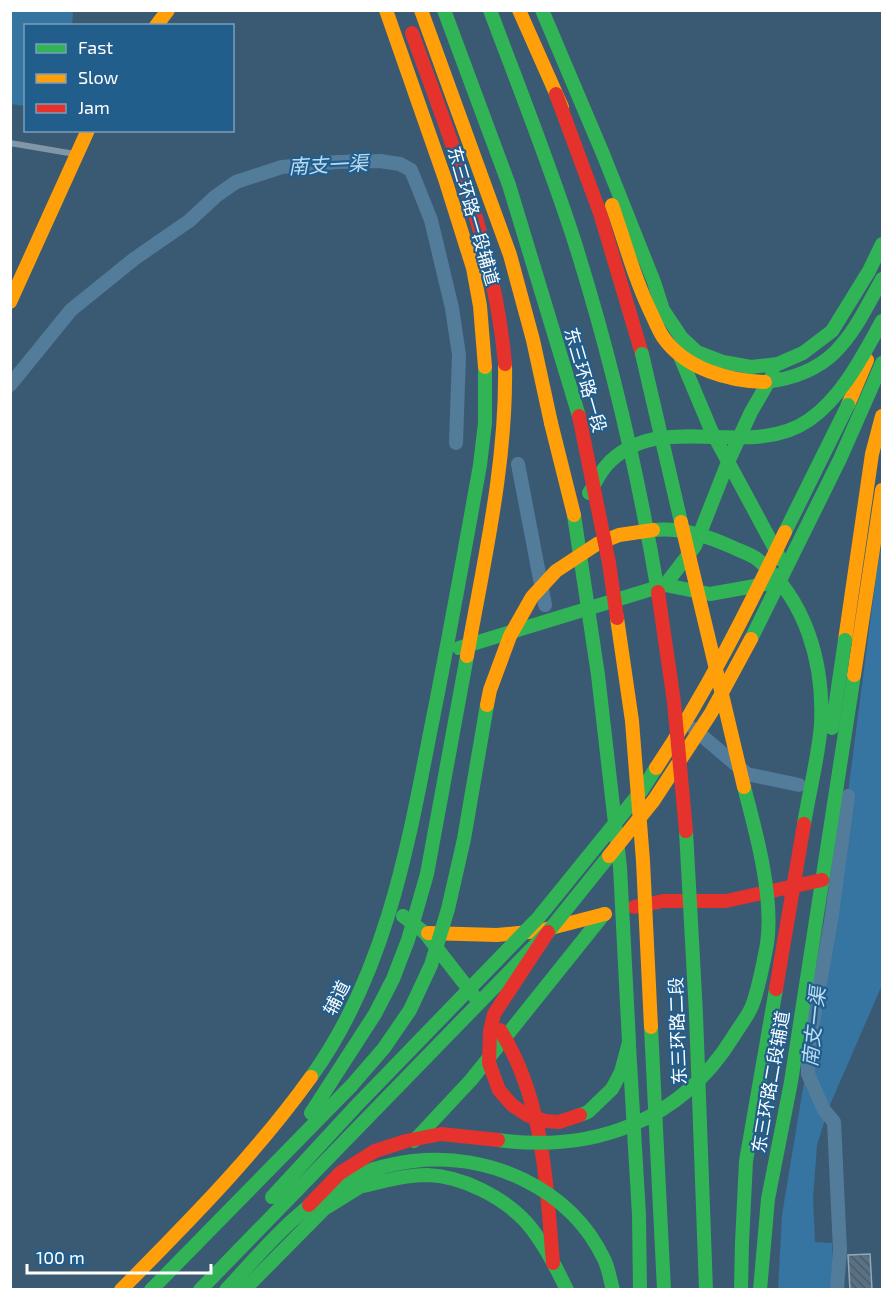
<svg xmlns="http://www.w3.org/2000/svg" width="893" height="1300" font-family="'Exo 2','Noto Sans SC',sans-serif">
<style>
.park{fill:#3674a2}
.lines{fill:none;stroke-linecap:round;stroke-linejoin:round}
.canal{stroke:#537c9a;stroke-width:14}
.building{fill:url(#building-back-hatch);stroke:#95a8b6;stroke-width:1.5}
.lane{stroke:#8196a7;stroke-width:6}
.fast{stroke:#30b455;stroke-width:14}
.slow{stroke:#ff9f0a;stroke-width:14}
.jam{stroke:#e5322d;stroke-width:14}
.fast-bridge{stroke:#30b455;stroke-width:14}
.slow-bridge{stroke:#ff9f0a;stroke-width:14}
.jam-bridge{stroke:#e5322d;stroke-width:14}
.labels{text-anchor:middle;stroke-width:4.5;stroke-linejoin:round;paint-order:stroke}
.street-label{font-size:18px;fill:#fff;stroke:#225e8c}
.water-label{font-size:20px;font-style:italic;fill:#bbdbf2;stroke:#225e8c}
</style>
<defs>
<pattern id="building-back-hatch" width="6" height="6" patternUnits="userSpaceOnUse" patternTransform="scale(1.5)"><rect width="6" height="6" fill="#577186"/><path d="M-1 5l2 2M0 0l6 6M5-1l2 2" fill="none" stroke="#505b63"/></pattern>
</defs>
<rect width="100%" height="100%" fill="#3a5a74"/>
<path class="park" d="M 64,11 L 73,12 L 72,25 L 26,26 L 25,106 L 11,104 L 11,11 Z
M 882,542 L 882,985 L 829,1107 L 817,1145 L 813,1198 L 815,1242 L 832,1243 L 834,1289 L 778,1290 L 782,1215 L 833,908 L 876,577 Z"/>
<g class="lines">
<path class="canal" d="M 10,385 L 71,310 L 134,259 L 189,221 L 216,196 L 236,182 L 282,167 L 338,162 L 380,161 L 400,164 L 411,170 L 431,220 L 452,308 L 459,355 L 456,443
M 518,464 L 545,605
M 694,729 L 747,774 L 799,785
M 837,1290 L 840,1250 L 834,1122 L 824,1110 L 808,1074 L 808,1051 L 831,921 L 848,796"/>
</g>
<path class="building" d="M 870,1254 L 872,1290 L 850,1290 L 848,1255 Z"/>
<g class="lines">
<path class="lane" d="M 10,143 L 75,154"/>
<path class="fast" d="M 444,10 L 509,185 L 579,416
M 542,10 L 603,154 L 654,282 L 663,310 L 681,337 L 697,352 L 723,362 L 751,367 L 778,364 L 803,353 L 832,331 L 869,271 L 882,244
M 677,349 L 711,430 L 781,560
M 870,391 L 882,363
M 665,585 L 695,546 L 728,462 L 751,412 L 773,374
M 459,648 L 665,585 L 710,594 L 771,583
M 403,916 L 425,933 L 478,1001
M 629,1046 L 639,1215 L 640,1290
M 311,1077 C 384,976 407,852 430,733 C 448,644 464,554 480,465 L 485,423 L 485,367
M 414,1141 L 471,1080 L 604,914
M 363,1186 C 384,1181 405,1175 427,1175 C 462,1176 503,1197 526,1222 C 543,1241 556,1267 567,1290
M 244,1290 L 324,1209 L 361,1186 L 379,1170
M 741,1290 L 742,1243
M 760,1290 L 768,1199 L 791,1082 L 854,675"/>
<path class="slow" d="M 386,10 L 445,179 L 473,268 L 480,306 L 485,367
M 421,10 L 510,255 L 533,340 L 551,423
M 519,10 L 562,107
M 156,26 L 168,10
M 10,302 L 88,130
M 848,405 L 867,360
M 845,640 L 872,454 L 882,416
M 854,675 L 882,490
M 428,933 L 497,935 L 539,931 L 605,914
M 121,1290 C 188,1222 255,1155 311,1077"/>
<path class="jam" d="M 556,94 L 600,213 L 642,354
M 634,907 L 663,901 L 726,901 L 822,880
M 500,1030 C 544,1099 546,1183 553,1263"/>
<path class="fast-bridge" d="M 490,10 C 518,85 548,160 573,237 C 610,353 638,473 658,592
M 642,354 L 681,522
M 765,382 C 835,374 851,336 882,279
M 589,493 C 595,484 599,474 606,466 C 658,407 749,462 809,420 C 843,396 863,355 882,321
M 574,515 L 598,675 L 620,867 L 629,1042 L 621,1072 L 612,1089 L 588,1112 L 580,1115
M 653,530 C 680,527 708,536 732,547 C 740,551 750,554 757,559 C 806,599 824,663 821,724 C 819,754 809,793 804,824
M 785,532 L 848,405
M 751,639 L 840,459 L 870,391
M 832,728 L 845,640
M 686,831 L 696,1014 L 706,1290
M 651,1027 L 664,1290
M 311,1113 L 375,1014 L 393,979 L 408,940 L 427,874 L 467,656
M 498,1140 C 594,1153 681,1121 733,1037 C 739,1027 748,1016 752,1006 C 758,990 764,960 767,944 C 774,897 756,832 744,787
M 272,1197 L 356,1106 L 539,917 L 642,790 L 656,768
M 742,1243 L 746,1161 L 776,989
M 151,1290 L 352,1085 L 384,1048 L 410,1010 L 431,965 L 448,909 L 464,839 L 487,705
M 200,1290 L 548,932 L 609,856
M 226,1290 C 263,1250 299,1206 348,1180 C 367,1169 391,1164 413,1161 C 489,1152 570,1188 604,1259 C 609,1269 610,1280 613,1290"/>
<path class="slow-bridge" d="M 612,205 C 625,242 635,281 653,317 C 656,324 659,331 663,337 C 685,369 729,381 765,382
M 551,423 L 574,515
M 681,522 L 744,787
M 617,618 L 632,721 L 643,861 L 651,1027
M 467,656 C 484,560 507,463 505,364
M 487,705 L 490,690 L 510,636 L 532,597 L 556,571 L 597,544 L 619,535 L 653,530
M 656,768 C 706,693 746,613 785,532
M 609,856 L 654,800 L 711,713 L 751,639"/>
<path class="jam-bridge" d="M 412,33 C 451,141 495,249 505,364
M 579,416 L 609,563 L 617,618
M 658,592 L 674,702 L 686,831
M 548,932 L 494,1014 L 490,1031 L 489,1063 L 499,1090 L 512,1105 L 527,1115 L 545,1121 L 559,1122 L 580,1115
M 776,989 L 804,824
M 309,1205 L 340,1173 L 375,1151 L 406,1141 L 441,1134 L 498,1140"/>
</g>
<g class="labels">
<g class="street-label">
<text transform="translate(473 216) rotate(74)" y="6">东三环路一段辅道</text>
<text transform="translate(585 380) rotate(74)" y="6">东三环路一段</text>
<text transform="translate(337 998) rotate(-63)" y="6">辅道</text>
<text transform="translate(678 1031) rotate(-92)" y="6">东三环路二段</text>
<text transform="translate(771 1082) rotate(-80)" y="6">东三环路二段辅道</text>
</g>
<g class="water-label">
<text transform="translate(328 165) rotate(-3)" y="7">南支一渠</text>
<text transform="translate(814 1027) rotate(-84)" y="7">南支一渠</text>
</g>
</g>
<rect width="893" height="1300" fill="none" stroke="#ffffff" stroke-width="24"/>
<rect x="24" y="24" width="210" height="108" fill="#225e8c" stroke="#7a9eba" stroke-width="1.5"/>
<rect x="36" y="44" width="30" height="9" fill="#30b455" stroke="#7a9eba" stroke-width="1.5"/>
<text x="78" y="54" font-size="18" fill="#ffffff">Fast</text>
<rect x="36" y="74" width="30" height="9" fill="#ff9f0a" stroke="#7a9eba" stroke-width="1.5"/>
<text x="78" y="84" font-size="18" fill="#ffffff">Slow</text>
<rect x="36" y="104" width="30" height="9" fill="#e5322d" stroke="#7a9eba" stroke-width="1.5"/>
<text x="78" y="114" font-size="18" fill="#ffffff">Jam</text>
<path d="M27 1264v9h184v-9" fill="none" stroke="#ffffff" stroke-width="3"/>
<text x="36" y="1264" font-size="18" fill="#ffffff" stroke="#225e8c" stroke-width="4.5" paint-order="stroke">100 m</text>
</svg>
